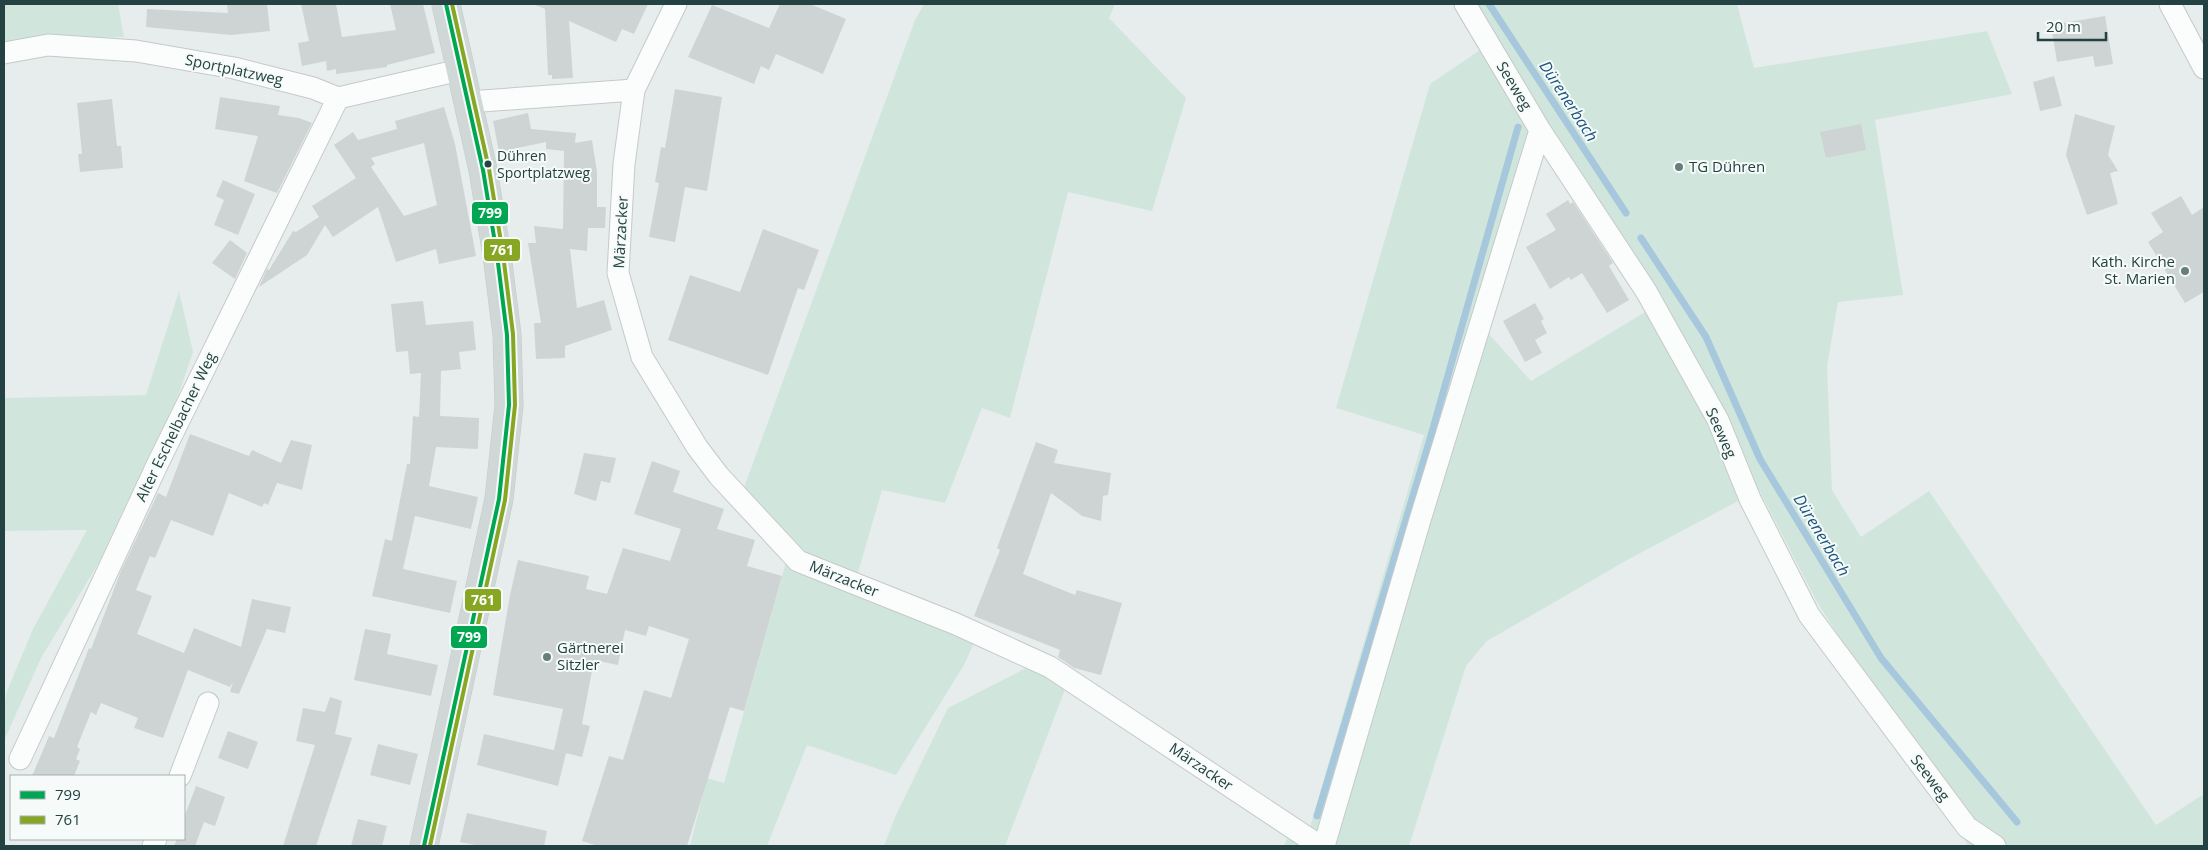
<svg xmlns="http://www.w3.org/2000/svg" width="2208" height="850" font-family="'Open Sans',sans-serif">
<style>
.green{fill:#d0e6dd;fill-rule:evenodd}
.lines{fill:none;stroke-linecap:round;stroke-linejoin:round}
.stream{stroke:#a7c7dc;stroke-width:7}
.building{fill:#ced4d3;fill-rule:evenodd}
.minor-casing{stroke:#c4cac9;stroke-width:23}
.primary-casing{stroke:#c2cccb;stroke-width:29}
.minor{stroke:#fbfcfc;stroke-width:21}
.primary{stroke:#cfd7d7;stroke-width:28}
.bus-1-casing{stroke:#f6fbf9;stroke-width:8}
.bus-2-casing{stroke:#f6fbf9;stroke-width:8}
.bus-1{stroke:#00a651;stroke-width:4}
.bus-2{stroke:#87a724;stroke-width:4}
.bus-dot{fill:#234241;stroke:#f6fbf9;stroke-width:2}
.poi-dot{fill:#687e7d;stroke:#f6fbf9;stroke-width:2}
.labels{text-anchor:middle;stroke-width:4;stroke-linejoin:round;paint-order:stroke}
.bus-label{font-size:14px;fill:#234241;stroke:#f6fbf9;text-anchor:start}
.street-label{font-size:15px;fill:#234241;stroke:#f6fbf9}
.poi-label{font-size:15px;fill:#234241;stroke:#f6fbf9;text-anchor:start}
.water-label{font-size:16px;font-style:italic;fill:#1a5580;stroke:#f6fbf9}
.line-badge{stroke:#f6fbf9;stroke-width:2}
.badge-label{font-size:14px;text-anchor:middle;font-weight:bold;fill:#fff}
</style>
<rect width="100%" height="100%" fill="#e7edec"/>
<path class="green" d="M 4,4 L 118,4 L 124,37 L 46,39 L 4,47 Z
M 924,4 L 1115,4 L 1109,18 L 1186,98 L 1152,211 L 1068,192 L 1010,418 L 982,408 L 945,503 L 882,490 L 852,593 L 975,641 L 964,665 L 896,775 L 807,745 L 767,846 L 690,846 L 707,778 L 724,783 L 788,555 L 738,504 L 915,20 Z
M 1453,4 L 1737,4 L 1754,68 L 1987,31 L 2012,94 L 1875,120 L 1903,295 L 1838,302 L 1827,367 L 1832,490 L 1861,537 L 1929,491 L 2156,825 L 2204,794 L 2204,846 L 1968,846 L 1958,826 L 1817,602 L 1759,490 L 1629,559 L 1487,641 L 1466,666 L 1409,846 L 1284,846 L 1295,818 L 1310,827 L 1424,435 L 1336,408 L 1430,84 L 1480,50 ZM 1549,129 L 1660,303 L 1531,381 L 1474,317 Z
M 179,291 L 193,352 L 177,399 L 156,451 L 127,502 L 98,564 L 41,658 L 4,741 L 4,707 L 7,691 L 33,629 L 87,530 L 4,531 L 4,398 L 146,395 Z
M 1032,665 L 1066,687 L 1005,846 L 884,846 L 895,817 L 948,708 Z"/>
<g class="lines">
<path class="stream" d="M 1489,4 L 1626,213
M 1641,238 L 1706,337 L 1760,459 L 1881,658 L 2017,822
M 1317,816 L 1430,439 L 1518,127"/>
</g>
<path class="building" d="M 227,4 L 267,4 L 270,31 L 231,35 L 146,27 L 147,9 L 228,13 Z
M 301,4 L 336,4 L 342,37 L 396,30 L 390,4 L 423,4 L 435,53 L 387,65 L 387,67 L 336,74 L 336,69 L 327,71 L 326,61 L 302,66 L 298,43 L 309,41 Z
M 533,4 L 648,4 L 634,34 L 622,29 L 616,42 L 569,21 L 573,78 L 552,79 L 552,75 L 548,75 L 545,9 Z
M 780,4 L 810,4 L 846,19 L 823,74 L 776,54 L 769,70 L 761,66 L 754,84 L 688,57 L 712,5 L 769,28 Z
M 2105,16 L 2113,64 L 2095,67 L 2093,56 L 2057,62 L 2051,25 Z
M 2054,76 L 2062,106 L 2040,111 L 2033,82 Z
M 675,89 L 722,97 L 707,191 L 685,187 L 675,242 L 649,237 L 659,183 L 655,182 L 661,147 L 665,148 Z
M 220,97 L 280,106 L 278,115 L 299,118 L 312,123 L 277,193 L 244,181 L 258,136 L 215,129 Z
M 112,99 L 117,146 L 121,146 L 123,168 L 80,172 L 78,154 L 82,154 L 77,103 Z
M 444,107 L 455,144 L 476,256 L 439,264 L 436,249 L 396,262 L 378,207 L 333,237 L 325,225 L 307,255 L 259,287 L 267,269 L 269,270 L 293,231 L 296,232 L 319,217 L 312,206 L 356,178 L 334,145 L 353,132 L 358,140 L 397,129 L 395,121 ZM 424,143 L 437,205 L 404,216 L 371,167 L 375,164 L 371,158 Z
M 528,113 L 531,129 L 576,133 L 575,143 L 592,140 L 597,172 L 597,207 L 606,207 L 605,228 L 588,228 L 587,251 L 570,249 L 577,308 L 604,300 L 612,330 L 565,346 L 565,358 L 536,359 L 534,323 L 541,323 L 528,243 L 536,243 L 534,226 L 563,229 L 564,151 L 546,149 L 546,142 L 499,152 L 493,121 Z
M 2075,114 L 2115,126 L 2108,155 L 2118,171 L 2110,173 L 2118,204 L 2087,215 L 2066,155 Z
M 1861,124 L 1866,150 L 1826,158 L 1820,132 Z
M 223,180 L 255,194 L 238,235 L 214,225 L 224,200 L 216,196 Z
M 2181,196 L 2192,215 L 2204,207 L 2204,292 L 2185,303 L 2148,242 L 2163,232 L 2151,213 Z
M 1568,200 L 1570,204 L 1573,202 L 1613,263 L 1609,266 L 1629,300 L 1607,313 L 1582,273 L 1571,280 L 1569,277 L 1550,289 L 1526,247 L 1556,230 L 1546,214 Z
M 763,229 L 819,250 L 804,290 L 798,288 L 768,375 L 668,340 L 690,275 L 740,292 Z
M 230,240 L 247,253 L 235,279 L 212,263 Z
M 423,301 L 426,325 L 473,321 L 476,350 L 459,352 L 461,369 L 441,371 L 440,416 L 479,418 L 478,449 L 436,447 L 429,486 L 478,497 L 471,529 L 415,516 L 403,569 L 457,581 L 450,613 L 372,596 L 385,539 L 392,541 L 407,464 L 410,464 L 413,416 L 419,417 L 421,373 L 410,374 L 408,351 L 396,352 L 391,304 Z
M 1535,303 L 1544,319 L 1541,321 L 1547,333 L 1535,340 L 1542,353 L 1525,362 L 1503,321 Z
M 190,434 L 249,456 L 252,450 L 281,463 L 291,440 L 312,445 L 302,490 L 277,483 L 268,505 L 264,503 L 262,507 L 229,493 L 213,536 L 171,520 L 155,558 L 150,556 L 136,590 L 152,596 L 137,634 L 184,653 L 194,628 L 241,647 L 252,599 L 291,607 L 285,633 L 267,629 L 239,694 L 230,692 L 233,682 L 230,687 L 188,670 L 163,738 L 134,728 L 138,718 L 101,703 L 96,715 L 91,712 L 77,747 L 80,749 L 76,759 L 80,761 L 74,776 L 32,776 L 49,736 L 54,738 L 89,648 L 91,649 L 121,571 L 158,493 L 166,497 Z
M 1036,442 L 1058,450 L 1054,463 L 1111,473 L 1108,495 L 1103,496 L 1101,521 L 1082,516 L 1051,493 L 1023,574 L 1075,595 L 1077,590 L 1122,603 L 1101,675 L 1074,668 L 1058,657 L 1060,650 L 974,616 L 1000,550 L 997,548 Z
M 584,453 L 616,458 L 610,483 L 601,481 L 596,501 L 574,494 Z
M 652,461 L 680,471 L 673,492 L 724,509 L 717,529 L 755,540 L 747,566 L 782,576 L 744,711 L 730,707 L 687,846 L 598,846 L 582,841 L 609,756 L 623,760 L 644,690 L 671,698 L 689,639 L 649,626 L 646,636 L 625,630 L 618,665 L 594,660 L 582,724 L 590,726 L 582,757 L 554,750 L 563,709 L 493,695 L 510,595 L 518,560 L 589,576 L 586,589 L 607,594 L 623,548 L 670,561 L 681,529 L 634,514 Z
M 365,629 L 391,634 L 387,654 L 438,665 L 431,696 L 354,680 Z
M 330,697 L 342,701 L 335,734 L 352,738 L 316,846 L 283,846 L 315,745 L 296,741 L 303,708 L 325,712 Z
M 228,731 L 258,742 L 248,769 L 218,758 Z
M 484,734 L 566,753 L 558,786 L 477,765 Z
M 378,744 L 418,754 L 410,785 L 370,775 Z
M 196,786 L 225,797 L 215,826 L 204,822 L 195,846 L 174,846 L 177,839 L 184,839 L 185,815 Z
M 467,813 L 547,831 L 544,846 L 480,846 L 460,842 Z
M 358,819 L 387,826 L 382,846 L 351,846 Z"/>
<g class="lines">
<g class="minor-casing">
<path id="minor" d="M 676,4 L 634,90 L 624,164 L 618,273 L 642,357 L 697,447 L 719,476 L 798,561 L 956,624 L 1050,667 L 1320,846
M 1465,4 L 1540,130 L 1646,291 L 1718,420 L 1750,499 L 1809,615 L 1967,827 L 1995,846
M 2170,4 L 2204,68
M 4,53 L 48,45 L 136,51 L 234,68 L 313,88 L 338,98 L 460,70
M 468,102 L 634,90
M 20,759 L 158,463 L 338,98
M 180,776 L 208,703
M 153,846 L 156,839
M 1324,846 L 1420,520 L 1540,130"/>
</g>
<g class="primary-casing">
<path id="primary" d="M 424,846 L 499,499 L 509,405 L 507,335 L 497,255 L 483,170 L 446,4"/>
</g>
<use href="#minor" class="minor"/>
<use href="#primary" class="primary"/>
<g class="bus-1-casing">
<path id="bus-1" d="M 424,846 L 499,499 L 509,405 L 507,335 L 497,255 L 483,170 L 446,4"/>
</g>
<g class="bus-2-casing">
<path id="bus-2" d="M 430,846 L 505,500 L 515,405 L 513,334 L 503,254 L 489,169 L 452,4"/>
</g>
<use href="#bus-1" class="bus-1"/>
<use href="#bus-2" class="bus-2"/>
</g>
<circle class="bus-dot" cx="488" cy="164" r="4.5"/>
<g class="poi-dot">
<circle cx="1679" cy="167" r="5"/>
<circle cx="2185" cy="271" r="5"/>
<circle cx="547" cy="657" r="5"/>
</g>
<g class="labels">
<g class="bus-label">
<text x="497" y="161">Dühren<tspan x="497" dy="17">Sportplatzweg</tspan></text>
</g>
<g class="street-label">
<text transform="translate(234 70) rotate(12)" y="5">Sportplatzweg</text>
<text transform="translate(1514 86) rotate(59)" y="5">Seeweg</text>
<text transform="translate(621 232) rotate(-87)" y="5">Märzacker</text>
<text transform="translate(176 427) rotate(-64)" y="5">Alter Eschelbacher Weg</text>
<text transform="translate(1721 433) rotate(66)" y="5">Seeweg</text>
<text transform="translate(844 579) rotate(22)" y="5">Märzacker</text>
<text transform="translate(1201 767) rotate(34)" y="5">Märzacker</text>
<text transform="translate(1930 778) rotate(53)" y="5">Seeweg</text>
</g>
<g class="poi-label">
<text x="1689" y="172">TG Dühren</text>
<text x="2175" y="267" text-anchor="end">Kath. Kirche<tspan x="2175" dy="17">St. Marien</tspan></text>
<text x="557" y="653">Gärtnerei<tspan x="557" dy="17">Sitzler</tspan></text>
</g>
<g class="water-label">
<text transform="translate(1569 101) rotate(57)" y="6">Dürenerbach</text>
<text transform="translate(1822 535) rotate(59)" y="6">Dürenerbach</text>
</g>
</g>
<g class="line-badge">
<rect x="471" y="201" width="38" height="24" rx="5" fill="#00a651"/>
<rect x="483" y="238" width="38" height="24" rx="5" fill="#87a724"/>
<rect x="464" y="588" width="38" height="24" rx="5" fill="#87a724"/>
<rect x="450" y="625" width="38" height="24" rx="5" fill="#00a651"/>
</g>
<g class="badge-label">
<text x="490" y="218">799</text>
<text x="502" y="255">761</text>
<text x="483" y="605">761</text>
<text x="469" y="642">799</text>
</g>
<rect width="2208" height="850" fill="none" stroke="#234241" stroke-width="10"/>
<rect x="10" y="775" width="175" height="65" fill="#f6fbf9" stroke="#a2b1af"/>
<rect x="20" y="791" width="25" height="8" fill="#00a651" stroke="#a2b1af"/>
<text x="55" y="800" font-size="15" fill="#234241">799</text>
<rect x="20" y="816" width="25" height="8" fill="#87a724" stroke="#a2b1af"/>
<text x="55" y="825" font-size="15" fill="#234241">761</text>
<path d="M2038 32v8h68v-8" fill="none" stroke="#234241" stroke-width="2.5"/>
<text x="2046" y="32" font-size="15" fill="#234241" stroke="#f6fbf9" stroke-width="4" paint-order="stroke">20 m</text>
</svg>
